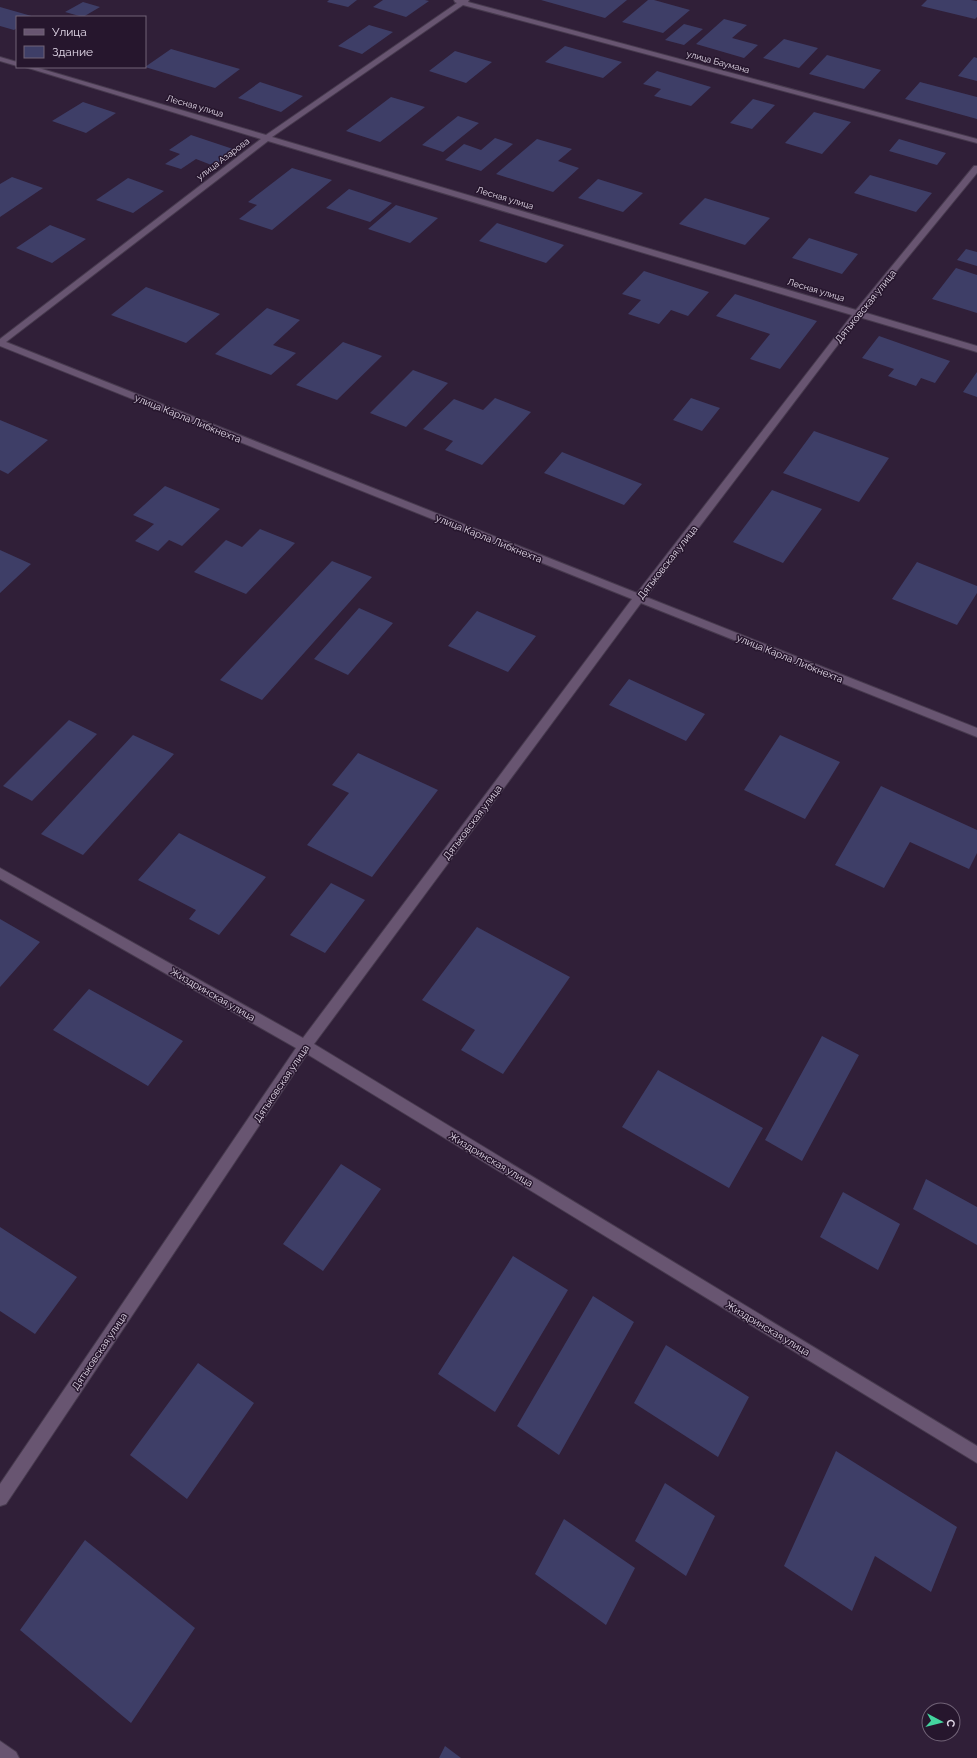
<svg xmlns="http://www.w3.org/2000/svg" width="977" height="1758" font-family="Raleway,sans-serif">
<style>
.building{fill:#3e3e67}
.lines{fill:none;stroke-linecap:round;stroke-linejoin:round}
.minor-casing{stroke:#473a4e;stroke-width:2}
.minor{fill:#685571;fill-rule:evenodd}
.labels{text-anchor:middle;stroke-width:3;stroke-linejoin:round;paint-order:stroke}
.far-street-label{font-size:9px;fill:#e1d7e7;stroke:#26162d}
.street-label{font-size:10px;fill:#e1d7e7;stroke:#26162d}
</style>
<rect width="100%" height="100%" fill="#301f38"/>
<path class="building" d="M 329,0 L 357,0 L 348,7 L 327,2 Z
M 383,0 L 425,0 L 429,1 L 406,17 L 373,7 Z
M 541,0 L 627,0 L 605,18 Z
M 648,0 L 654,0 L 690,10 L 663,33 L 622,22 Z
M 927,0 L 971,0 L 977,1 L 977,17 L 975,19 L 921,6 Z
M 83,2 L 100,7 L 83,17 L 65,12 Z
M 0,7 L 35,17 L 17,17 L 17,28 L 14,30 L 0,26 Z
M 724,19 L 747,25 L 732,38 L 758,45 L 744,58 L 696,44 Z
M 684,24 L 703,29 L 684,45 L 665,40 Z
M 369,25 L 393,32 L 362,54 L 338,46 Z
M 784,39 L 818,48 L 799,68 L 763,58 Z
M 565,46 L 622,62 L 603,78 L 545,62 Z
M 171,49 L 240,69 L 215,88 L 145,67 Z
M 455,51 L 492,62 L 466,83 L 429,71 Z
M 827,55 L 881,70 L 864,89 L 809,74 Z
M 974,57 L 977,58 L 977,81 L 958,76 Z
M 657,71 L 711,87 L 691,106 L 654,96 L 661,89 L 643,84 Z
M 260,82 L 303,96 L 281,112 L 238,98 Z
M 920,82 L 977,97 L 977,119 L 905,99 Z
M 391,97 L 425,107 L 380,142 L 346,131 Z
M 753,99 L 775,105 L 752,129 L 730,123 Z
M 83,102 L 116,113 L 86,133 L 52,121 Z
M 814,112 L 851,122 L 822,154 L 785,143 Z
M 458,116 L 479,123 L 443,152 L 422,145 Z
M 191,135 L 236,150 L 214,166 L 196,159 L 181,169 L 165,164 L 180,154 L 169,150 Z
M 495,138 L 513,144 L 481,171 L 445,160 L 464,144 L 481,150 Z
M 537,139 L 572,149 L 558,161 L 579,168 L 553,192 L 496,174 Z
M 899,139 L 946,153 L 937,165 L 889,151 Z
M 292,168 L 332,180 L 272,230 L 239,219 L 257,205 L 248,202 Z
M 870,175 L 932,193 L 916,212 L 854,193 Z
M 12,177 L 43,188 L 0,217 L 0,184 Z
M 128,178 L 164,191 L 133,213 L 96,200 Z
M 598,179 L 643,193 L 623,212 L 578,198 Z
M 349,189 L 392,203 L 370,222 L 326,208 Z
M 705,198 L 770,218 L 745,245 L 679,224 Z
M 396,205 L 438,218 L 410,243 L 368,229 Z
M 497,223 L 564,245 L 546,263 L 479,241 Z
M 50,225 L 86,239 L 52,263 L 16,248 Z
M 809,238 L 858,254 L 842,274 L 792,258 Z
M 966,249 L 977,252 L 977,266 L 957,260 Z
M 956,268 L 977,275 L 977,313 L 932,299 Z
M 644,271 L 709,292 L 688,316 L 671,310 L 659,324 L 628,314 L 641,300 L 622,294 Z
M 146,287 L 220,314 L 186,343 L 111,315 Z
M 735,294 L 817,321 L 780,369 L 750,359 L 770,334 L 716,316 Z
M 267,308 L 300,320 L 273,345 L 296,353 L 271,375 L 215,354 Z
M 879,336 L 950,361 L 935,383 L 921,378 L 916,386 L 888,376 L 894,369 L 862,358 Z
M 343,342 L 382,356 L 337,400 L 296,385 Z
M 413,370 L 448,383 L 406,427 L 370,413 Z
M 977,372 L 977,397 L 963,392 Z
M 495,398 L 531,412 L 482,465 L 445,450 L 453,441 L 423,429 L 454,399 L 483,410 Z
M 691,398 L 720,408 L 702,431 L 673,420 Z
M 0,420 L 48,440 L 8,474 L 0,470 Z
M 814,431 L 889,458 L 859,502 L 783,473 Z
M 562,452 L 642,484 L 624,505 L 544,473 Z
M 165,486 L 220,509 L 182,546 L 169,540 L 158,551 L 135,541 L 154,524 L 133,515 Z
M 772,490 L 822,509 L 783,563 L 733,542 Z
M 260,529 L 295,543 L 246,594 L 194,572 L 226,540 L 242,547 Z
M 0,550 L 31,564 L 0,593 Z
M 332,561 L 372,577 L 262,700 L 220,680 Z
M 917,562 L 977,586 L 977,593 L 957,625 L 892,599 Z
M 359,608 L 393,623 L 348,675 L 314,659 Z
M 477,611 L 536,636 L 508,672 L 448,646 Z
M 629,679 L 705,714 L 686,741 L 609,705 Z
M 69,720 L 97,734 L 32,801 L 3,786 Z
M 133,735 L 174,754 L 83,855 L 41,834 Z
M 780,735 L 840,762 L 805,819 L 744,790 Z
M 358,753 L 438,790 L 372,877 L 307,845 L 349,793 L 332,785 Z
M 881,786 L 977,830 L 977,853 L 969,869 L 910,842 L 884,888 L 835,865 Z
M 179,833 L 266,877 L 219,935 L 189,919 L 196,910 L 138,880 Z
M 331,883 L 365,900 L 325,953 L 290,935 Z
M 0,919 L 40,942 L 0,987 Z
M 477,927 L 570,977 L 503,1074 L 461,1050 L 475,1030 L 422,1000 Z
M 89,989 L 183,1041 L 148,1086 L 53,1030 Z
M 822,1036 L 859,1055 L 802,1161 L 765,1140 Z
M 658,1070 L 763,1128 L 729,1188 L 622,1127 Z
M 341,1164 L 381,1189 L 323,1271 L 283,1244 Z
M 926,1179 L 977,1207 L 977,1245 L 913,1209 Z
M 843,1192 L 900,1224 L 878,1270 L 820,1237 Z
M 0,1227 L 77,1277 L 35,1334 L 0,1311 Z
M 513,1256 L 568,1290 L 495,1412 L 438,1374 Z
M 593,1296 L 634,1322 L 559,1455 L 517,1426 Z
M 666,1345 L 749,1397 L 718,1457 L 634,1403 Z
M 198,1363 L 254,1403 L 187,1499 L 130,1455 Z
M 836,1451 L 957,1527 L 931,1592 L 875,1556 L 852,1611 L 784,1566 Z
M 665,1483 L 715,1516 L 686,1576 L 635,1541 Z
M 564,1519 L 635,1568 L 606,1625 L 535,1574 Z
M 85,1540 L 195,1628 L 131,1723 L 20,1630 Z
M 445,1746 L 461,1758 L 439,1758 Z"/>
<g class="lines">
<g class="minor-casing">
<path id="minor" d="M 454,0 L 469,0 L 468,2 L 977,139 L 977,143 L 463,5 L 272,137 L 856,310 L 974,166 L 977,166 L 977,173 L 863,312 L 977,346 L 977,352 L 859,317 L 646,597 L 977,728 L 977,737 L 641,603 L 314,1044 L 977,1446 L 977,1463 L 307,1054 L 6,1504 L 0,1506 L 0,1484 L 296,1048 L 0,879 L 0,868 L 303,1038 L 632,599 L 0,346 L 0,339 L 261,139 L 25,67 L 35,67 L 266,135 L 457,3 L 455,2 ZM 268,141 L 852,315 L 637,593 L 6,342 Z
M 0,57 L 17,62 L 17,66 L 0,61 Z
M 0,1741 L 16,1752 L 19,1758 L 0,1758 Z"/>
</g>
<use href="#minor" class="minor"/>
</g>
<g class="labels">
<g class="far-street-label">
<text transform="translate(718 62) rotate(15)" y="3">улица Баумана</text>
<text transform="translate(195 106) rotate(16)" y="3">Лесная улица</text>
<text transform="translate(223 159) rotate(-37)" y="3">улица Азарова</text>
<text transform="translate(505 198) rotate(17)" y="3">Лесная улица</text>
<text transform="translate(816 290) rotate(17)" y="3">Лесная улица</text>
</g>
<g class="street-label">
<text transform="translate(865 306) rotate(-51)" y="4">Дятьковская улица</text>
<text transform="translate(188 418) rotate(22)" y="4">улица Карла Либкнехта</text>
<text transform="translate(489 538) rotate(22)" y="4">улица Карла Либкнехта</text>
<text transform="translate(667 562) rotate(-52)" y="4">Дятьковская улица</text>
<text transform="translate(790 658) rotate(22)" y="4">улица Карла Либкнехта</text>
<text transform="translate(472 822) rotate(-53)" y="4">Дятьковская улица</text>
<text transform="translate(213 994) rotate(30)" y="4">Жиздринская улица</text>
<text transform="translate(281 1083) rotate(-56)" y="4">Дятьковская улица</text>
<text transform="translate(491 1159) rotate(31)" y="4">Жиздринская улица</text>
<text transform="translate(768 1328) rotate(31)" y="4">Жиздринская улица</text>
<text transform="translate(99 1351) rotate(-56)" y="4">Дятьковская улица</text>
</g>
</g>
<rect x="16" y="16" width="130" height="52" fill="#26162d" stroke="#716377"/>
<rect x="24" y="29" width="20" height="6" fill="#685571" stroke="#716377"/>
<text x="52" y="36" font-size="12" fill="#e1d7e7">Улица</text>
<rect x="24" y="46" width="20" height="12" fill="#3e3e67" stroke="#716377"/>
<text x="52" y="56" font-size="12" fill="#e1d7e7">Здание</text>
<g transform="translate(941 1722) rotate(97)"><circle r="19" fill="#26162d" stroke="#716377"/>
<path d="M0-3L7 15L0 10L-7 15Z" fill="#44d49f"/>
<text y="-6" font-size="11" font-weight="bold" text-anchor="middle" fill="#e1d7e7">С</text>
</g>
</svg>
